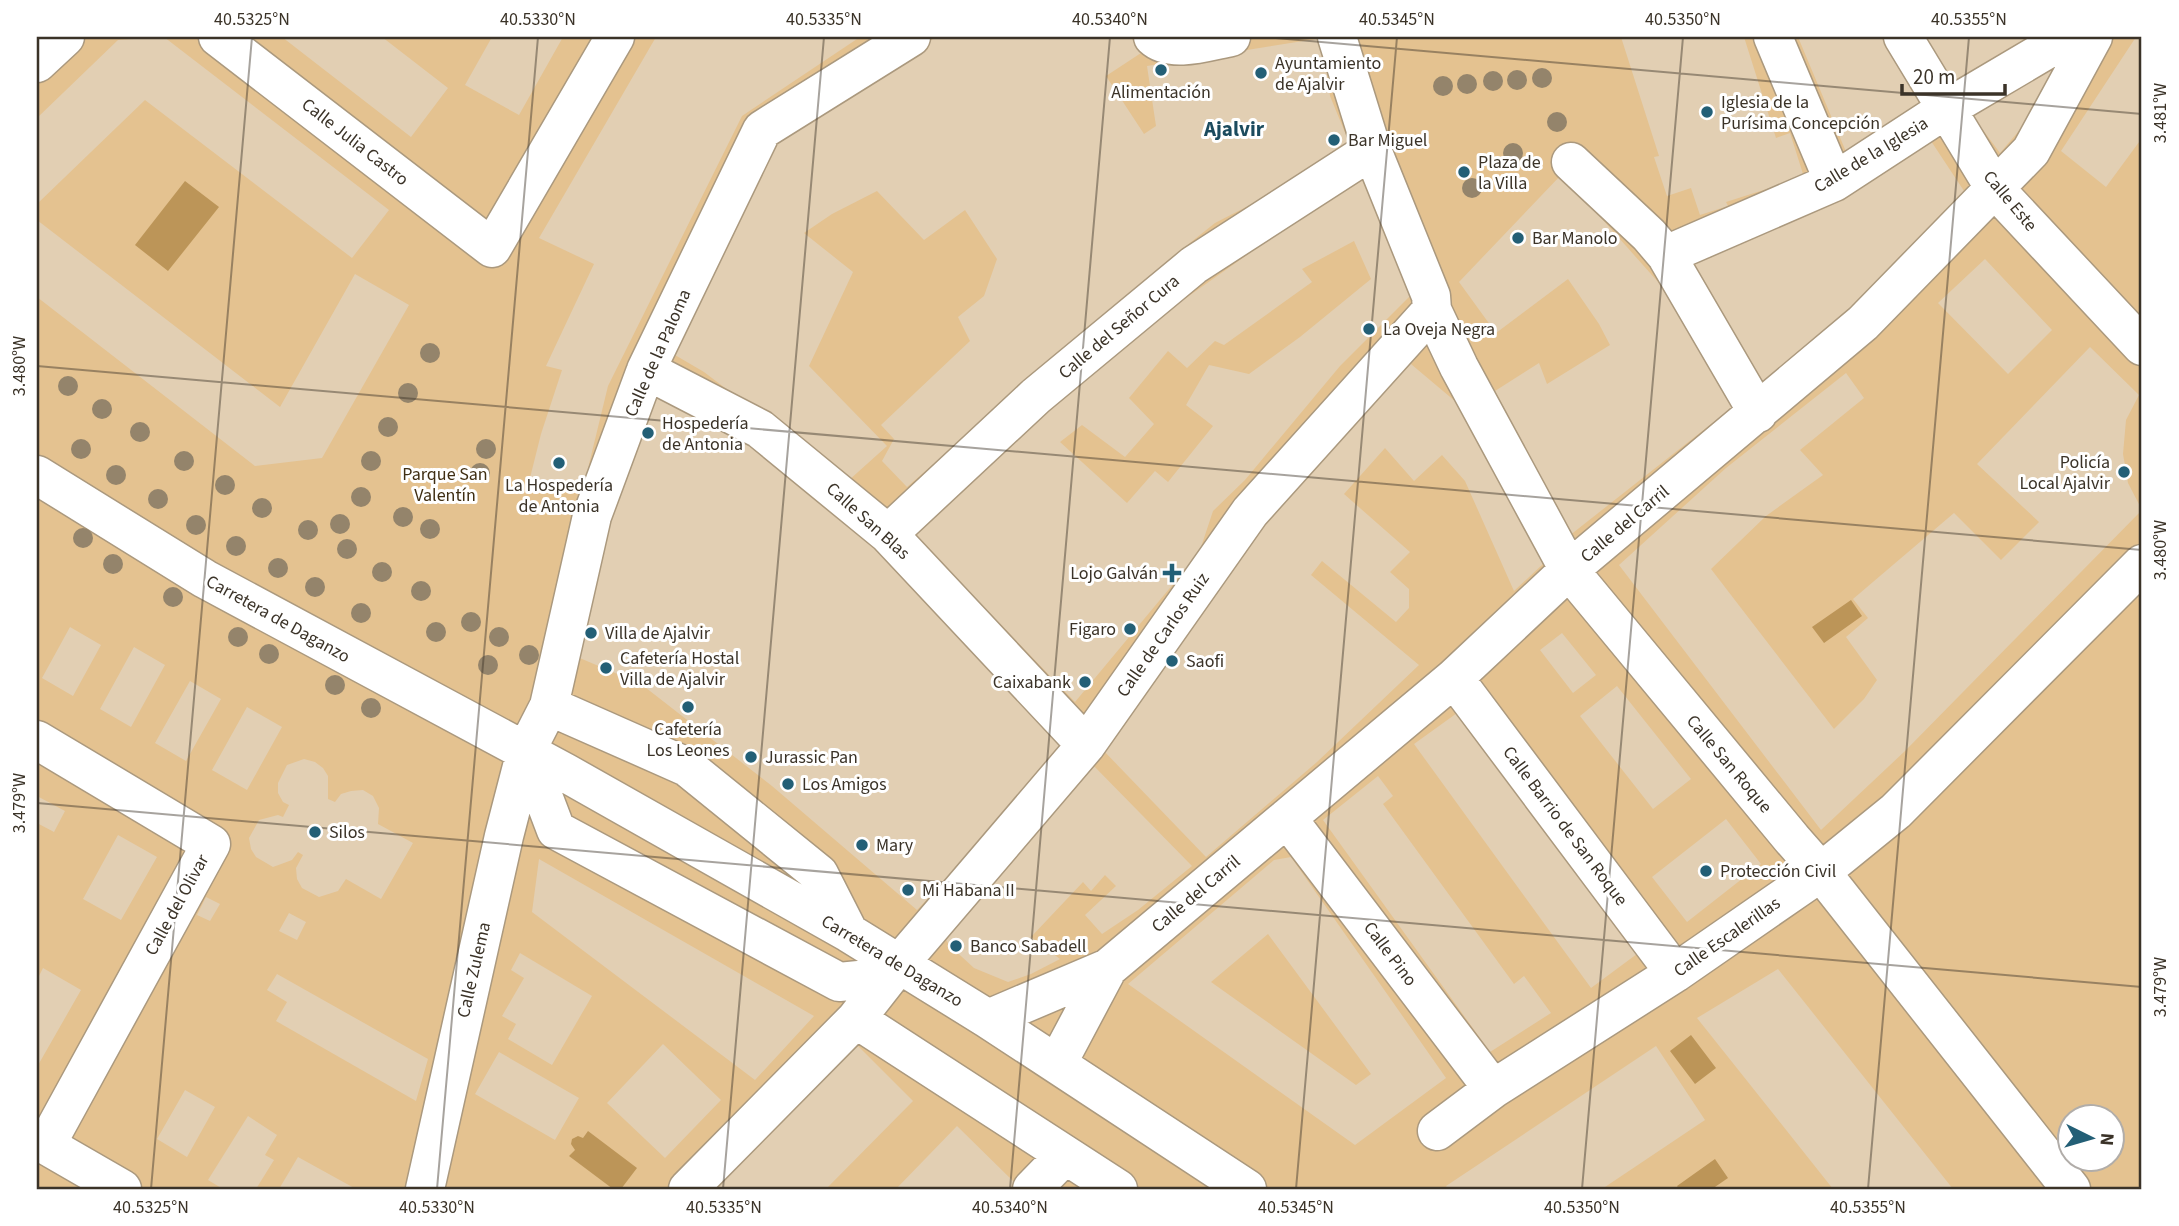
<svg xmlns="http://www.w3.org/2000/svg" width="2179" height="1226" font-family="'Source Sans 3',sans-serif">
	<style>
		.green { fill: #e4c290; fill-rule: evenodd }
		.water { fill: #bc9558 }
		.building { fill: #e2cfb3; fill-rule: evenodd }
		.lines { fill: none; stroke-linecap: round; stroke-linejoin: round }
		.minor-casing { stroke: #ab997e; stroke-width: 41 }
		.minor { stroke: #fff; stroke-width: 38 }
		.tree { fill: #94846b }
		.ticks { fill: none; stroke: #3b3328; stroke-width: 2; stroke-opacity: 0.45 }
		.poi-dot { fill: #235f76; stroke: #fff; stroke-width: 2.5 }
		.labels { text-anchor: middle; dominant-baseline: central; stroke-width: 6; stroke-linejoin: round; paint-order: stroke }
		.poi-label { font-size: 18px; fill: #3b3328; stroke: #fff; text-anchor: start }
		.street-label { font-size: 18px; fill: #3b3328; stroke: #fff }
		.park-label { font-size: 18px; fill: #3f2e13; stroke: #fff }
		.quarter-label { font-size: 21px; font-weight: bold; fill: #1b4b5e; stroke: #fff }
		.neatline { fill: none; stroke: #3b3328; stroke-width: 2.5 }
		.ticks-label { font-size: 18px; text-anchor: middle; fill: #3b3328 }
	</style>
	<rect width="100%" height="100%" fill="#fcedd6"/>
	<path class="green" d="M37,37H2142V1189H37ZM2070,1118H2112V1160H2070Z"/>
	<path class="water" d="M185,181L219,207L168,271L135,245Z
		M1851,600L1862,616L1824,643L1812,627Z
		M1691,1035L1716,1068L1695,1084L1670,1051Z
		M588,1131L637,1168L621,1189H613L569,1156L575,1150L571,1144L572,1139L578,1136L583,1138Z
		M1715,1159L1728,1178L1712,1189H1679L1677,1186Z"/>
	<path class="building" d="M164,37L389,210L352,258L145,100L37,204V118L118,40Z
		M282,37H382L448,88L411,137Z
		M492,37H563L519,115L465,85Z
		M656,37H860L742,116L608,386L582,493L530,478L541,434L562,370L546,366L594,264L539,238Z
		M936,37H1131L1141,53L1106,76L1144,134L1156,126L1147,66L1322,38L1330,96L1353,152L1215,223L1166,262L907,487L882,461L894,439L881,425L970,341L958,317L984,296L997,259L965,210L924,240L877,191L832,214L804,233L853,272L809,366L887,446L848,481L704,372L663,348L758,151Z
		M1621,37H1744L1776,138L1790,133L1804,177L1726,202L1728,206L1700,215L1691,188L1667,196L1654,157L1659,156Z
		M1798,37H1895L1935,108L1849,159Z
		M1920,37H2036L1951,89Z
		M2136,37H2142V138L2106,187L2061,151Z
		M2044,60L2057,76L2029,119L2000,153L1968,110Z
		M1929,138L1970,200L1869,298L1764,383L1691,266L1810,206Z
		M1366,171L1416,290L1340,366L1245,480L1213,511L1199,553L1075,702L915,535L1108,353ZM1354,241L1371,279L1300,337L1249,374L1209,365L1186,405L1213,426L1168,482L1155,471L1127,503L1060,442L1082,425L1125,457L1154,424L1129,398L1168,351L1187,368L1215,341L1224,345L1312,282L1302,269Z
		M1562,174L1683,310L1734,406L1569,536L1495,391L1539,363L1547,384L1610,345L1599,324L1568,279L1496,333L1459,282Z
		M37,220L280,407L355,274L409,305L322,458L255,466L37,297Z
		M1985,259L2052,330L2008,374L1938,303Z
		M2090,347L2139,395L2126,420L2123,454L2128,483L2142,510L1905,751L1821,830L1619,565L1726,468L1846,373L1864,398L1800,450L1823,475L1766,516L1711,569L1834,729L1864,699L1877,680L1846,637L1868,618L1853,599L1954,513L2001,560L2039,522L1977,464Z
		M1405,359L1462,407L1543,564L1514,591L1465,481L1442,455L1414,481L1385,448L1344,494L1410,552L1390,572L1409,589V608L1396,622L1322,561L1311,575L1419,665L1317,762L1206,857L1102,749L1292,486Z
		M648,385L775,456L851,522L1065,741L1024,796L917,910L772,786L641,684L575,656L618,461Z
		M70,627L101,645L73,696L42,678Z
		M1562,633L1596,675L1573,693L1540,650Z
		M134,647L165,665L131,727L100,709Z
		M190,681L221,699L186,761L155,743Z
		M1617,686L1691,779L1653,809L1580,716Z
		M247,707L282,727L247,790L212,770Z
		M1464,708L1641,951L1591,988L1414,744Z
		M304,759L315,762L323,768L328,776V799L335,802L341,794L351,791L363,790L373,796L379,808L378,824L413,843L381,899L346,879L338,891L319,897L302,888L297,879L296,868L303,855L298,852L292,860L273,867L256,857L251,849L249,838L259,820L278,815L283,817L289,805L283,802L278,793V783L287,765Z
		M1090,762L1192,866L1138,910L1102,934L1085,915L1116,886L1105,875L1091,891L1083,882L1031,937L1060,959L1031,974L1008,982L974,968L949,945L942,932Z
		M1378,776L1393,796L1383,804L1514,984L1524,976L1551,1013L1490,1052L1323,820Z
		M37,796L65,811L54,832L37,823Z
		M1726,819L1761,864L1687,922L1652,877Z
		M118,835L157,857L121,920L83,899Z
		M1291,857L1446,1078L1355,1145L1128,984L1274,860ZM1268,934L1371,1074L1356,1085L1211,982Z
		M539,859L814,1016L755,1080L532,912Z
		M206,897L220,904L210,921L197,915Z
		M289,913L306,922L297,940L279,931Z
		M520,953L592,996L552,1065L508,1039L516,1024L502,1016L524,978L511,970Z
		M43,968L81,990L37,1067V980Z
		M1778,969L1953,1189H1833L1697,1018Z
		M277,974L428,1059L416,1101L276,1021L287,1002L267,990Z
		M855,1043L913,1101L826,1189H712Z
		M663,1044L721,1100L665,1158L607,1103Z
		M1656,1046L1705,1120L1602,1189H1448L1446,1186Z
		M499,1052L579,1098L555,1140L475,1094Z
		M185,1090L215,1107L187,1157L157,1139Z
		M248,1116L277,1135L265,1155L274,1160L256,1189H223L208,1180Z
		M957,1126L1015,1183L1009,1189H896Z
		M298,1157L356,1189H279Z"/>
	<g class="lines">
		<defs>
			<path id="minor" d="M218,37L492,248L615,37
				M1153,37C1171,54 1209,41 1231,37
				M1337,37L1372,150L1431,296L1432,310L1459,367L1569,570L1792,839L1821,872L2071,1189
				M1773,37L1834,182
				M1903,37L1995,189L2142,346
				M37,63L65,37
				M1571,162L1649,235L1666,255
				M646,370L760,429L888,534L1086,745
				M1758,413L1666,255L1834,182L1946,109L2068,37
				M37,475L205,579L566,773L849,933L988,1019L1247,1189
				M888,534L1036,396L1194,265L1372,150
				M1454,678L1675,973
				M549,706L687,767L819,874L849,933
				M37,740L211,844L46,1145
				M526,751L556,830L839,982L889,977
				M1287,818L1493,1089
				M856,1019L1118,1189
				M988,1019L1108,968L1454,678L1569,570L1863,323L2031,151L2093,37
				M1057,1064L1108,968
				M1437,1131L1493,1089L1675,973L1821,872L1896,811L2142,564
				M37,1140L122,1189
				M425,1189L504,836L526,751L549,706L592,516L646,370L762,130L911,37
				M688,1189L856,1019L899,964L1086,745L1250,512L1432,310
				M1032,1189L1065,1155"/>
		</defs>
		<use href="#minor" class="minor-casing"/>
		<use href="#minor" class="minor"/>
	</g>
	<g class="tree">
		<circle cx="1542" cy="78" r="10"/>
		<circle cx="1517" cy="80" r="10"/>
		<circle cx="1493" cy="81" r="10"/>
		<circle cx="1467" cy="84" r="10"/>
		<circle cx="1443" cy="86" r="10"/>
		<circle cx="1557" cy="122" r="10"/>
		<circle cx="1513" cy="153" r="10"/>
		<circle cx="1472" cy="188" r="10"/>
		<circle cx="430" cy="353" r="10"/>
		<circle cx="68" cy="386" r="10"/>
		<circle cx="408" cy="393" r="10"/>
		<circle cx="102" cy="409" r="10"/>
		<circle cx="388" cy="427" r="10"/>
		<circle cx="140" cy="432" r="10"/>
		<circle cx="81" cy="449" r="10"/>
		<circle cx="486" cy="449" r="10"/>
		<circle cx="184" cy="461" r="10"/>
		<circle cx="371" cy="461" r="10"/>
		<circle cx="480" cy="473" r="10"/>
		<circle cx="116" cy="475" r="10"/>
		<circle cx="225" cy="485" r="10"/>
		<circle cx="361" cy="497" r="10"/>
		<circle cx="158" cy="499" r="10"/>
		<circle cx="262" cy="508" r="10"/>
		<circle cx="403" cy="517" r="10"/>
		<circle cx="340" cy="524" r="10"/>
		<circle cx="196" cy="525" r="10"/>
		<circle cx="430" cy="529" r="10"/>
		<circle cx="308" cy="530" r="10"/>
		<circle cx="83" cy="538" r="10"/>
		<circle cx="236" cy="546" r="10"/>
		<circle cx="347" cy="549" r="10"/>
		<circle cx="113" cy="564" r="10"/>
		<circle cx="278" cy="568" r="10"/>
		<circle cx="382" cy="572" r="10"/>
		<circle cx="315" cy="587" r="10"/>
		<circle cx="421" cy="591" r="10"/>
		<circle cx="173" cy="597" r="10"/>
		<circle cx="361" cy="613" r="10"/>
		<circle cx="471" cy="622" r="10"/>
		<circle cx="436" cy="632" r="10"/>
		<circle cx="238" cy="637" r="10"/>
		<circle cx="499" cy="637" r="10"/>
		<circle cx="269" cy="654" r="10"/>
		<circle cx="529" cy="655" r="10"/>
		<circle cx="488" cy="665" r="10"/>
		<circle cx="335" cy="685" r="10"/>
		<circle cx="371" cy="708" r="10"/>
	</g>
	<path class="ticks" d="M1265,37L2142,114M37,366L2142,550M37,803L2142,987M151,1189L252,37M437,1189L538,37M723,1189L824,37M1010,1189L1110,37M1296,1189L1397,37M1582,1189L1683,37M1868,1189L1969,37"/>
	<g class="poi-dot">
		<circle cx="1161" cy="70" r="7"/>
		<circle cx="1261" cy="73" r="7"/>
		<circle cx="1707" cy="112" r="7"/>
		<circle cx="1334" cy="140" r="7"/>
		<circle cx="1464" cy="172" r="7"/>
		<circle cx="1518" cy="238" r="7"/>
		<circle cx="1369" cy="329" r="7"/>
		<circle cx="648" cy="433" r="7"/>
		<circle cx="559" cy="463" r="7"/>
		<circle cx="2124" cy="472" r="7"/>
		<path d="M1168.5 562.5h7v7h7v7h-7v7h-7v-7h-7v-7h7z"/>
		<circle cx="1130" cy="629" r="7"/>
		<circle cx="591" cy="633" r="7"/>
		<circle cx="1172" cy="661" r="7"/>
		<circle cx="606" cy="668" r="7"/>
		<circle cx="1085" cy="682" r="7"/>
		<circle cx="688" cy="707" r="7"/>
		<circle cx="751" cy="757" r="7"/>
		<circle cx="788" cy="784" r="7"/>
		<circle cx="315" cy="832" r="7"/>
		<circle cx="862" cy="845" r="7"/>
		<circle cx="1706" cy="871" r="7"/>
		<circle cx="908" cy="890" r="7"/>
		<circle cx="956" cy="946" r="7"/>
	</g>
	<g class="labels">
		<g class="poi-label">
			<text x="1275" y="63">Ayuntamiento<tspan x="1275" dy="21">de Ajalvir</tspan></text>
			<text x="1161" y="92" text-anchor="middle">Alimentación</text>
			<text x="1721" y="102">Iglesia de la<tspan x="1721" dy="21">Purísima Concepción</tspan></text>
			<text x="1348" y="140">Bar Miguel</text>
			<text x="1478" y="162">Plaza de<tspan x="1478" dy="21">la Villa</tspan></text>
			<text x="1532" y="238">Bar Manolo</text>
			<text x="1383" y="329">La Oveja Negra</text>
			<text x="662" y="423">Hospedería<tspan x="662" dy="21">de Antonia</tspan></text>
			<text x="2110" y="462" text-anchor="end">Policía<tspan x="2110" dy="21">Local Ajalvir</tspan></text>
			<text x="559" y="485" text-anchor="middle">La Hospedería<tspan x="559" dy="21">de Antonia</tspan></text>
			<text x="1158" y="573" text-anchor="end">Lojo Galván</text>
			<text x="1116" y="629" text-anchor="end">Figaro</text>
			<text x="605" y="633">Villa de Ajalvir</text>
			<text x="620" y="658">Cafetería Hostal<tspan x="620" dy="21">Villa de Ajalvir</tspan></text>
			<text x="1186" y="661">Saofi</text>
			<text x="1071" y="682" text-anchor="end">Caixabank</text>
			<text x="688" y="729" text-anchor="middle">Cafetería<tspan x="688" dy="21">Los Leones</tspan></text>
			<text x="765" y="757">Jurassic Pan</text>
			<text x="802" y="784">Los Amigos</text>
			<text x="329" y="832">Silos</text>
			<text x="876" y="845">Mary</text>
			<text x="1720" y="871">Protección Civil</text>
			<text x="922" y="890">Mi Habana II</text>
			<text x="970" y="946">Banco Sabadell</text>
		</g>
		<g class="street-label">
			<text transform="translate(355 142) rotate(38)">Calle Julia Castro</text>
			<text transform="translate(1871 155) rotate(-31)">Calle de la Iglesia</text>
			<text transform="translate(2010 201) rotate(50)">Calle Este</text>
			<text transform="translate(1119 327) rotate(-40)">Calle del Señor Cura</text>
			<text transform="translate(658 353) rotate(-66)">Calle de la Paloma</text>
			<text transform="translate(868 521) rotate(42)">Calle San Blas</text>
			<text transform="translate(1625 524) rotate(-40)">Calle del Carril</text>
			<text transform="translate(278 619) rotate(29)">Carretera de Daganzo</text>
			<text transform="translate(1163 635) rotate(-55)">Calle de Carlos Ruiz</text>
			<text transform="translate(1729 764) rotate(50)">Calle San Roque</text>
			<text transform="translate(1565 826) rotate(53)">Calle Barrio de San Roque</text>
			<text transform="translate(1196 894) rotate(-40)">Calle del Carril</text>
			<text transform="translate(177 905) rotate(-61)">Calle del Olivar</text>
			<text transform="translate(1727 937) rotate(-35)">Calle Escalerillas</text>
			<text transform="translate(1390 954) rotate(53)">Calle Pino</text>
			<text transform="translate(892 961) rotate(31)">Carretera de Daganzo</text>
			<text transform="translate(474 970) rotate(-77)">Calle Zulema</text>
		</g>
		<g class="park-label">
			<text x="445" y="474">Parque San<tspan x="445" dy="21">Valentín</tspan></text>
		</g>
		<g class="quarter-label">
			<text x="1234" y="129">Ajalvir</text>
		</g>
	</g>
	<rect width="2179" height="1226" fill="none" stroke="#ffffff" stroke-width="77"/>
	<g transform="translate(2091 1138) rotate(95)"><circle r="33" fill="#ffffff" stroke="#b1ada9" stroke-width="2"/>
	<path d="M0-5L12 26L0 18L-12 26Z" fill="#235f76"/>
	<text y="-10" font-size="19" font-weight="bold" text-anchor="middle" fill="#3b3328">N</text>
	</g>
	<path d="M1902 84v10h103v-10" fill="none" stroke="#3b3328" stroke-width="3.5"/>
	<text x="1913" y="84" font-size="21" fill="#3b3328" stroke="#ffffff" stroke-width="5" paint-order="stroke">20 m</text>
	<rect x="38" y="38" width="2102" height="1150" class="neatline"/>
	<g class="ticks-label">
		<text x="252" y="25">40.5325°N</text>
		<text x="538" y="25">40.5330°N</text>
		<text x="824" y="25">40.5335°N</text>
		<text x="1110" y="25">40.5340°N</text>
		<text x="1397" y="25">40.5345°N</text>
		<text x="1683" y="25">40.5350°N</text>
		<text x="1969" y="25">40.5355°N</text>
		<text transform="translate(2160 113) rotate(-90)" y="6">3.481°W</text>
		<text transform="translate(19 366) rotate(-90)" y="6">3.480°W</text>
		<text transform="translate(2160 550) rotate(-90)" y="6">3.480°W</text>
		<text transform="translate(19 803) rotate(-90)" y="6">3.479°W</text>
		<text transform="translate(2160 987) rotate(-90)" y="6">3.479°W</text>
		<text x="151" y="1213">40.5325°N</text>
		<text x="437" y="1213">40.5330°N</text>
		<text x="724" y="1213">40.5335°N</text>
		<text x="1010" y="1213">40.5340°N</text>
		<text x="1296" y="1213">40.5345°N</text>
		<text x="1582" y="1213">40.5350°N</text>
		<text x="1868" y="1213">40.5355°N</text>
	</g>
</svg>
